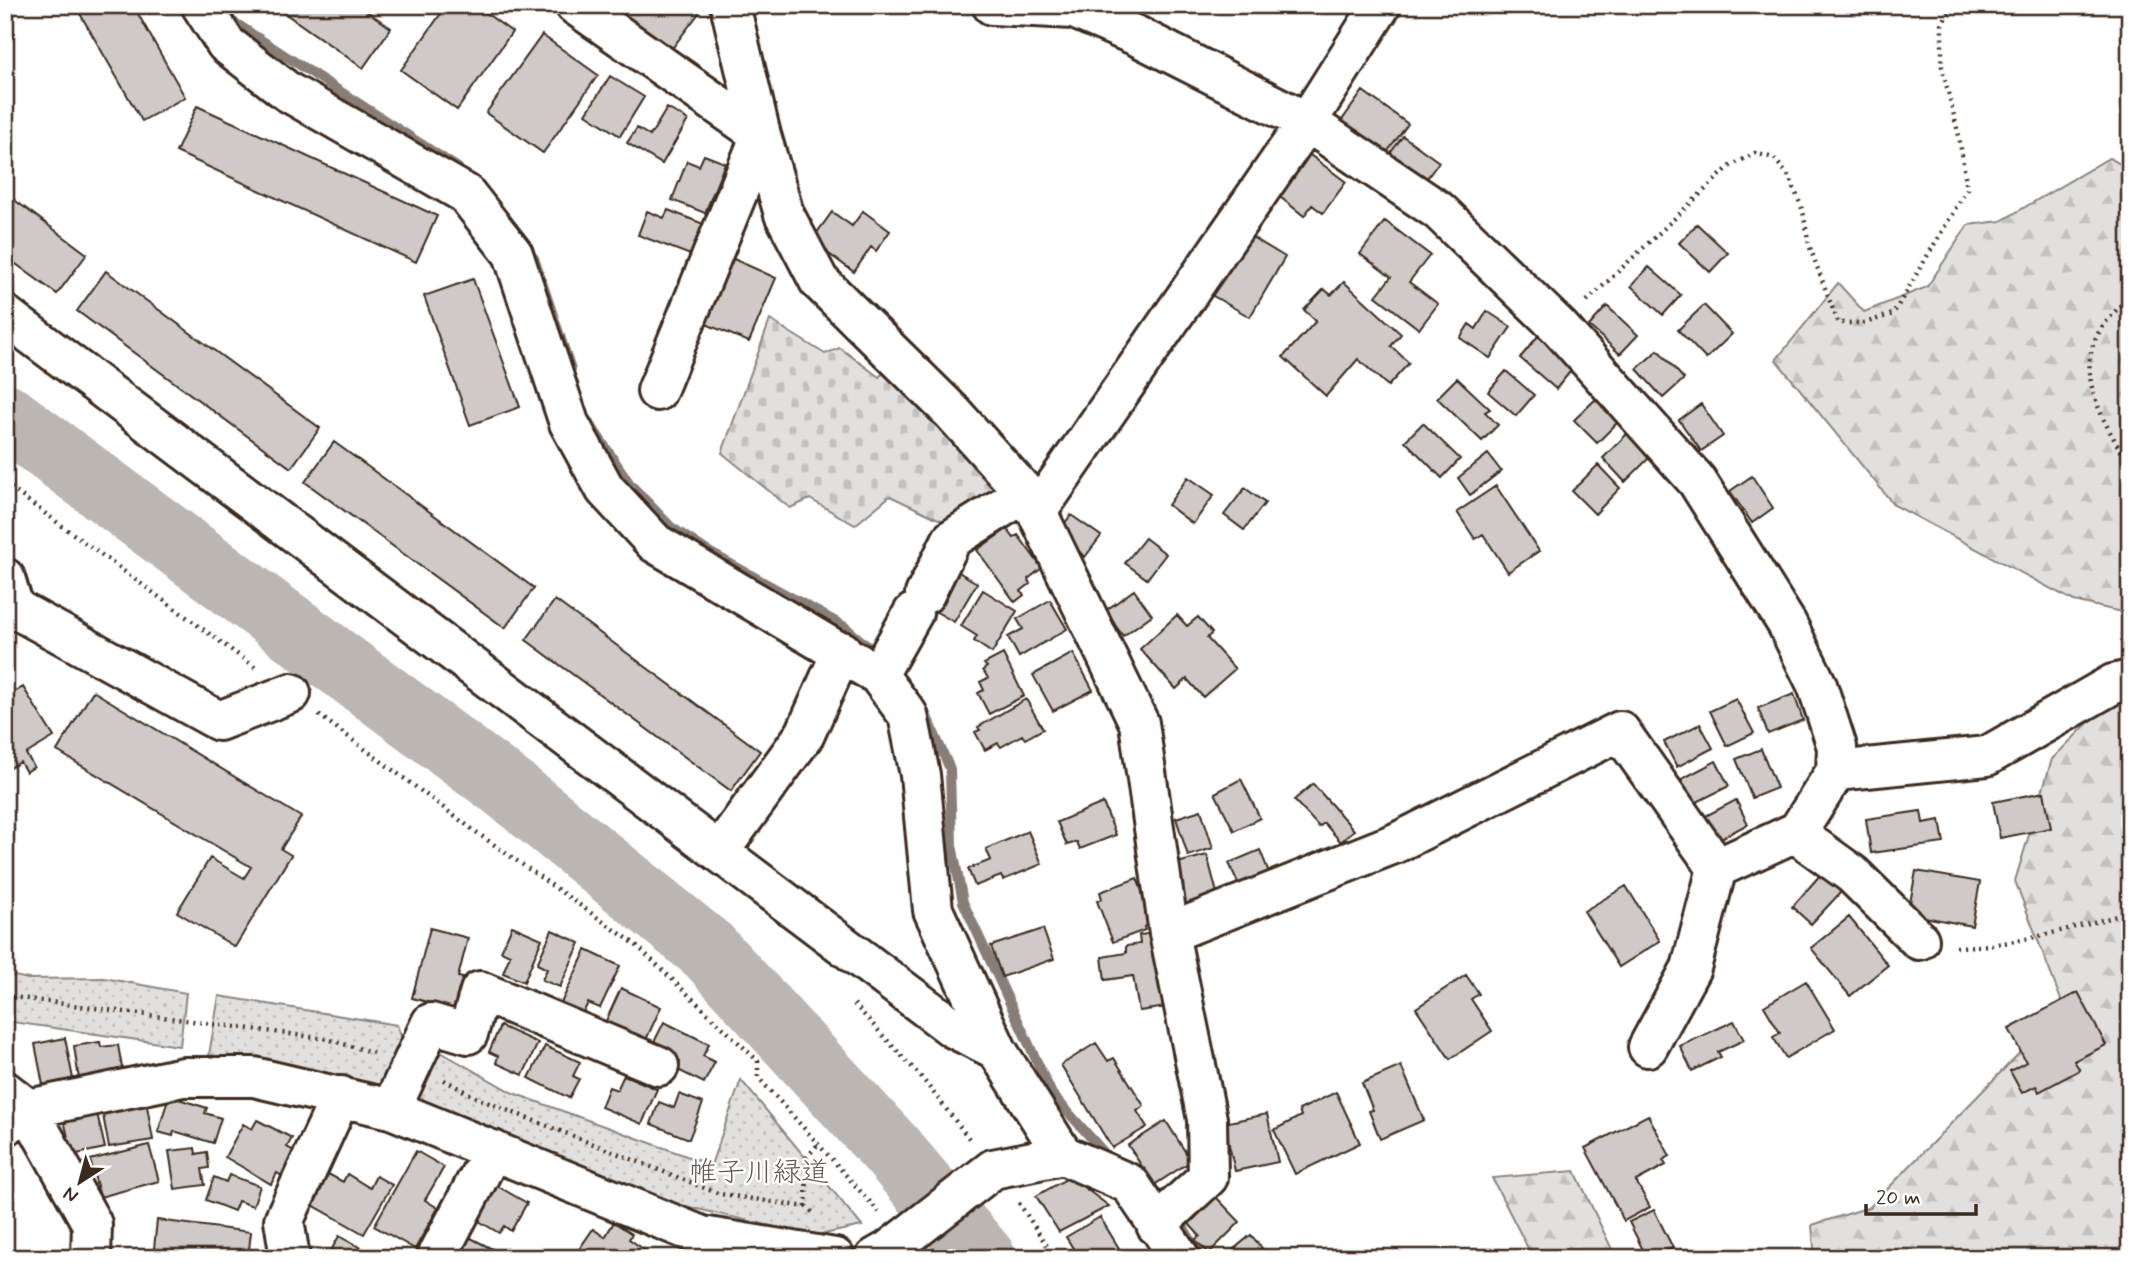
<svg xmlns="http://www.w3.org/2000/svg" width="2135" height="1263" font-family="Mynerve,'Klee One',sans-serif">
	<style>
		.grass { fill: url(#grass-dots); stroke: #8e857e; stroke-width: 2 }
		.forest { fill: url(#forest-firs); stroke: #8e857e; stroke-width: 2 }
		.cemetery { fill: url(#cemetery-stones); stroke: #8e857e; stroke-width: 2 }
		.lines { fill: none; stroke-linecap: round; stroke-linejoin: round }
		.stream { stroke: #887e77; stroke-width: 10 }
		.river { stroke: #bcb6b3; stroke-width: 66 }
		.building { fill: #cfcac7; stroke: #3b2a1e; stroke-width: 2 }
		.minor-casing { stroke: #3b2a1e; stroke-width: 44 }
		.path { stroke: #3b2a1e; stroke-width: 4.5; stroke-dasharray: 2 5; stroke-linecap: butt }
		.minor { stroke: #fff; stroke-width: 38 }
		.labels { text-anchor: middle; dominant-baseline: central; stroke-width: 5; stroke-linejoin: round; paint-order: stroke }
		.park-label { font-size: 28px; fill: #65584e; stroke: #fff }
	</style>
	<defs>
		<pattern id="grass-dots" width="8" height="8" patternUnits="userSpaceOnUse" patternTransform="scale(1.75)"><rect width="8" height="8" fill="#e2e0de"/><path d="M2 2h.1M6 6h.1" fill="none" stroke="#c3c0be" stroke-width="1.8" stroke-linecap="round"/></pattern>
		<pattern id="forest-firs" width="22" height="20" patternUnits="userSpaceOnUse" patternTransform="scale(1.75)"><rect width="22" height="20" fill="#e2e0de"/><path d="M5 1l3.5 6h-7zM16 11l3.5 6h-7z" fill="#c3c0be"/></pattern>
		<pattern id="cemetery-stones" width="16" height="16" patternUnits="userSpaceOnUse" patternTransform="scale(1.75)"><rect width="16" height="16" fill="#e2e0de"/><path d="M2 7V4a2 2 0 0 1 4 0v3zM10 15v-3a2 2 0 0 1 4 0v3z" fill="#c3c0be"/></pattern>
	</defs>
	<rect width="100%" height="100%" fill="#fff"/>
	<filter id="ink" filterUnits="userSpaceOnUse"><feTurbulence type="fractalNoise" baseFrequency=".0143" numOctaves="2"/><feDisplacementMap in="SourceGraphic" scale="14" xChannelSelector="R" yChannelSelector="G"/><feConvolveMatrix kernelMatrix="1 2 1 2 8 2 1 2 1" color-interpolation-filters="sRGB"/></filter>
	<g filter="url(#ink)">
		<path class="grass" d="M5,974L28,979L104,978L186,993L180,1046L5,1021Z
			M219,996L397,1025L402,1039L384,1088L315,1070L209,1055Z
			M439,1051L513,1093L711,1165L741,1080L862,1226L814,1236L659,1200L418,1100Z"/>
		<path class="forest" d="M2109,158L2130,169V614L2074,601L1894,505L1776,360L1838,283L1864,312L1927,287L1968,225L2001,221Z
			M2130,681V1258H1815L1812,1225L1870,1207L2033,1039L2061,1000L2015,881L2052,759Z
			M1575,1171L1616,1258H1533L1492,1178Z"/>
		<path class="cemetery" d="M770,320L825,354L840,348L879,377L889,367L1003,484L947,523L890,496L855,525L810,499L790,508L722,453Z"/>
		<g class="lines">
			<path class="stream" d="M226,14L232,21L458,168
				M534,258L571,369
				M588,421L630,484L671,527L707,551L845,627L878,655
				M924,710L950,769L952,845L963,902L1052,1094L1108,1157
				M1176,1215L1202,1258"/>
			<path class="river" d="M5,416L509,789L708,950L890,1148L983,1258"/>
		</g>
		<path class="building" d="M75,5H133L185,97L142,121Z
			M273,5H358L391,28L363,68Z
			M447,5H475L512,32L457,110L401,70Z
			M629,5H689L699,13L670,51L622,15Z
			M542,35L598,75L543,153L486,113Z
			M610,76L644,97L620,136L586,114Z
			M1363,91L1408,124L1382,159L1337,127Z
			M197,106L437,216L416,262L176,152Z
			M667,108L688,120L662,164L627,143L637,128L650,136Z
			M1403,136L1439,162L1419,189L1383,163Z
			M1306,152L1346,182L1323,213L1312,205L1304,216L1275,193Z
			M704,155L725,163L705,213L672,200L687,161L699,166Z
			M5,193L87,254L57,294L5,256Z
			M668,210L706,225L693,256L638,235L647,211L664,218Z
			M863,211L890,231L876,251L871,247L854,272L811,241L832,212L852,226Z
			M1385,221L1430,255L1409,282L1438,304L1419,329L1376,296L1391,277L1360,254Z
			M1697,224L1728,253L1710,272L1679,243Z
			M1242,231L1285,257L1250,317L1206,292Z
			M729,257L776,278L749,342L701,322Z
			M1649,267L1681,295L1663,315L1631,286Z
			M106,271L320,428L291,468L77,311Z
			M473,279L520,407L470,425L424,296Z
			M1344,282L1401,334L1391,346L1409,363L1388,386L1358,359L1326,396L1283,357L1316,321L1304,310L1324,289L1331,295Z
			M1704,305L1732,334L1706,359L1678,330Z
			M1607,306L1638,335L1620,354L1589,326Z
			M1487,311L1511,327L1490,358L1460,338L1469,324L1476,329Z
			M1538,336L1554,350L1578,362L1556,389L1520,358Z
			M1658,350L1684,379L1663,398L1637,369Z
			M1506,371L1534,395L1516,416L1488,392Z
			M1457,378L1490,409L1485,412L1498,425L1482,441L1437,398Z
			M1600,395L1623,417L1597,443L1574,420Z
			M1701,404L1723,436L1701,451L1679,420Z
			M1423,423L1460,459L1442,478L1405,441Z
			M1628,433L1651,456L1625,482L1603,458Z
			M334,442L534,588L505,628L305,482Z
			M1488,454L1501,471L1470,495L1458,478Z
			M1598,465L1620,488L1595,514L1572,491Z
			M1752,476L1773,508L1752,523L1730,491Z
			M1188,477L1214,495L1193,524L1168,505Z
			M1496,486L1539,551L1508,572L1483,534L1475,539L1457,512Z
			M1245,488L1265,503L1244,530L1224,515Z
			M1071,515L1101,536L1085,557L1058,532Z
			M1007,529L1014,538L1018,535L1042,568L1028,579L1030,584L1021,591L1024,595L1015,602L977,550Z
			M1145,538L1166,554L1147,579L1125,563Z
			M957,571L977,583L954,622L933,610Z
			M983,590L1017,611L992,653L974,641L977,636L961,626Z
			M1134,590L1152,615L1123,636L1105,611Z
			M555,600L760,751L731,791L526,640Z
			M1050,600L1067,629L1019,657L1008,637L1023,629L1017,619Z
			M1177,615L1187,626L1198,617L1212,633L1207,638L1235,669L1203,697L1187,679L1176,689L1140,649Z
			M1073,653L1093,690L1053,711L1033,675Z
			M1003,654L1024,696L989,714L978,693L984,690L980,682L988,678L983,670L987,667L984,664Z
			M23,687L54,737L26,754L34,767L26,772L20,762L5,771V698Z
			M93,691L301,817L281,849L291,855L235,947L177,912L210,858L244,878L251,867L57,751Z
			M1794,694L1803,720L1768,734L1758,708Z
			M1026,699L1043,729L1025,739L1022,735L1001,747L998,743L985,750L975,732L980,730L978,727Z
			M1736,699L1754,733L1727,746L1710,711Z
			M1700,724L1713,748L1677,767L1664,742Z
			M1761,749L1777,788L1752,798L1736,759Z
			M1716,761L1729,786L1693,804L1680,780Z
			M1241,779L1260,818L1234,831L1215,793Z
			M1313,784L1354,830L1341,842L1324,823L1319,827L1294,800Z
			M2044,792L2051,828L2000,838L1993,802Z
			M1736,800L1748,824L1712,843L1700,819Z
			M1103,803L1116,835L1080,849L1077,842L1067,845L1057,822Z
			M1201,810L1213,848L1188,856L1176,818Z
			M1921,811L1923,823L1940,820L1944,843L1871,853L1866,819Z
			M1028,831L1042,864L1003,880L1001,876L975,886L968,869L991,860L986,849Z
			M1260,850L1272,880L1242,892L1229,863Z
			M1207,855L1218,897L1185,906L1174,864Z
			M1916,871L1980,882L1972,926L1908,914Z
			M1821,874L1841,892L1811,924L1792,907Z
			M1137,878L1154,923L1144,927L1145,930L1113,942L1097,901L1102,899L1100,892Z
			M1626,886L1660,941L1619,967L1584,911Z
			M1849,917L1888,965L1850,996L1811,948Z
			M512,926L542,939L524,982L503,973L510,955L501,951Z
			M430,928L468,938L458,977L463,978L454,1009L412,998Z
			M1043,929L1054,959L1002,977L991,946Z
			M552,930L580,943L560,987L542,980L547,969L537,964Z
			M1155,933L1167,1007L1139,1011L1133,976L1105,980L1102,957L1126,953V946L1140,944L1139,935Z
			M586,950L620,966L600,1008L588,1003L583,1013L561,1003Z
			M1466,975L1479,994L1471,999L1492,1031L1450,1059L1416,1008Z
			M1806,981L1835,1029L1786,1058L1773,1037L1780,1033L1764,1006Z
			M621,988L661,1007L645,1042L605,1023Z
			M2078,992L2106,1045L2074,1061L2080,1070L2039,1092L2036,1086L2022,1093L2010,1071L2026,1062L2009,1029Z
			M1734,1021L1744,1040L1718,1052L1721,1057L1692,1071L1680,1046Z
			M664,1022L709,1044L703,1056L715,1062L704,1083L676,1069L680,1061L652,1046Z
			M500,1026L538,1043L523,1075L496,1063L498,1056L489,1052Z
			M65,1038L75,1089L45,1095L35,1044Z
			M100,1042L101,1047L118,1045L124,1079L80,1086L74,1046Z
			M1096,1043L1108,1061L1114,1058L1144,1106L1137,1111L1147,1127L1112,1148L1061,1065Z
			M545,1046L580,1062L573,1076L579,1079L569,1098L529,1078Z
			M1401,1066L1424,1120L1380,1139L1369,1111L1373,1110L1362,1083Z
			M624,1075L657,1089L642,1124L601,1107L609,1087L617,1090Z
			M1336,1092L1360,1143L1295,1174L1274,1130L1301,1116L1299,1110Z
			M679,1094L703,1103L689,1139L651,1124L659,1102L674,1108Z
			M169,1096L207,1108L205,1113L221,1118L213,1143L174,1131L173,1136L158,1132Z
			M127,1106L128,1109L147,1106L153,1140L109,1147L102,1110Z
			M97,1113L105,1148L72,1155L64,1120Z
			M1267,1114L1278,1162L1235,1171L1224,1123Z
			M1648,1115L1670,1156L1663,1160L1666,1165L1636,1181L1650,1207L1624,1221L1585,1148Z
			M257,1120L292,1138L287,1147L296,1152L282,1176L277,1173L271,1184L225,1157L243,1124L252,1129Z
			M1166,1121L1191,1161L1154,1185L1128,1145Z
			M149,1145L159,1181L100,1197L90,1160Z
			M195,1148L196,1154L207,1152L209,1168L202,1169L205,1185L175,1189L169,1151Z
			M416,1151L444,1167L425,1200L438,1208L415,1249L374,1226Z
			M328,1174L343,1182L347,1174L370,1188L376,1176L392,1185L364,1234L311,1204Z
			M229,1175L260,1186L253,1206L238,1201L234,1211L206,1200L214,1177L226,1182Z
			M1070,1177L1109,1206L1059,1232L1036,1196Z
			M492,1183L527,1203L511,1231L504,1226L499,1233L472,1217Z
			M1216,1197L1240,1222L1209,1253L1195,1240L1200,1236L1189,1224Z
			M1654,1210L1673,1248L1647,1258L1629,1222Z
			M1100,1217L1125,1258H1079L1066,1237Z
			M157,1220L251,1232L248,1258H153Z
			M614,1222L632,1234L629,1239L652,1255L650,1258H573L593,1229L605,1237Z
			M1251,1235L1270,1258H1223Z
			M339,1236L380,1258H327Z
			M467,1236L498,1252L494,1258H456Z"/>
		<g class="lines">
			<defs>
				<path id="minor" d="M201,5L226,44L288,92L466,194L513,254L569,423L605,489L655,543L878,675L908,715L920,775L933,910L997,1050L1063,1155
					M575,5L761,135L657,391
					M730,5L761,135L784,214L819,281L953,413L1025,493L1037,512L1139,723L1169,933L1207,1119L1208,1177L1156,1225
					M992,5L1074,9L1137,36L1307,122L1439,211L1559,327L1697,481L1787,624L1817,685L1837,747L1836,771
					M5,315L719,852L805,734L842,651
					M1037,512L1307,122L1381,5
					M5,578L14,608L219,721L291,693
					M925,594L952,539L1025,493
					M878,675L913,613
					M1798,831L1836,771L1987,756L2113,684L2130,680
					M719,852L953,1028L997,1050
					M1169,933L1396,843L1620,731L1717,868L1798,831L1802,838L1852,874L1919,940
					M1648,1047L1691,968L1717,868
					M5,1091L28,1109L92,1224L91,1258
					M391,1109L431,1023L468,1034L480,991L659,1066
					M5,1126L28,1109L183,1077H254L391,1109L702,1236L835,1258
					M290,1258L284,1220L341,1096
					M436,1258L493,1150
					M875,1258L889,1250L993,1169L1063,1155L1130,1184L1180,1258"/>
			</defs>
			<use href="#minor" class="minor-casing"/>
			<path class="path" d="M2130,294C2120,307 2107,319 2099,332C2072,378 2109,428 2130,468
				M1587,301L1729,167L1755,153L1774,158L1790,178L1803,211L1809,245L1838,323H1865L1893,314L1967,189L1959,136L1942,67V24L1952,5
				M5,484L256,668
				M2121,642L2130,599
				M319,715L476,832L635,944L758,1061V1077L879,1212
				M1956,947C2020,946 2070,927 2130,913
				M5,996L327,1039L377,1054
				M854,1004L922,1078L971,1141
				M444,1080L479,1099L720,1194L806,1207L815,1214
				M1019,1203L1055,1258
				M806,1207L807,1157L819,1143"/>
			<use href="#minor" class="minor"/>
		</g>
	</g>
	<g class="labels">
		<g class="park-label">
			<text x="759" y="1173">帷子川緑道</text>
		</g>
	</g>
	<rect width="2135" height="1263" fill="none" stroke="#fff" stroke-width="28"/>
	<rect x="14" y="14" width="2107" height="1235" fill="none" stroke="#3b2a1e" stroke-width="2.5" filter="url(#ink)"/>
	<g transform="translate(80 1182) rotate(216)" stroke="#ffffff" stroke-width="5" paint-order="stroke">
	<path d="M0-5L12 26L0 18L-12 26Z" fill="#3b2a1e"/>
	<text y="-10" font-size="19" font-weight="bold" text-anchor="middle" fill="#3b2a1e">N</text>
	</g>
	<path d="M1866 1204v10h110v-10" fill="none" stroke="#3b2a1e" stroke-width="3.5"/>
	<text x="1876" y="1204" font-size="21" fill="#3b2a1e" stroke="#ffffff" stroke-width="5" paint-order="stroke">20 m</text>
</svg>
